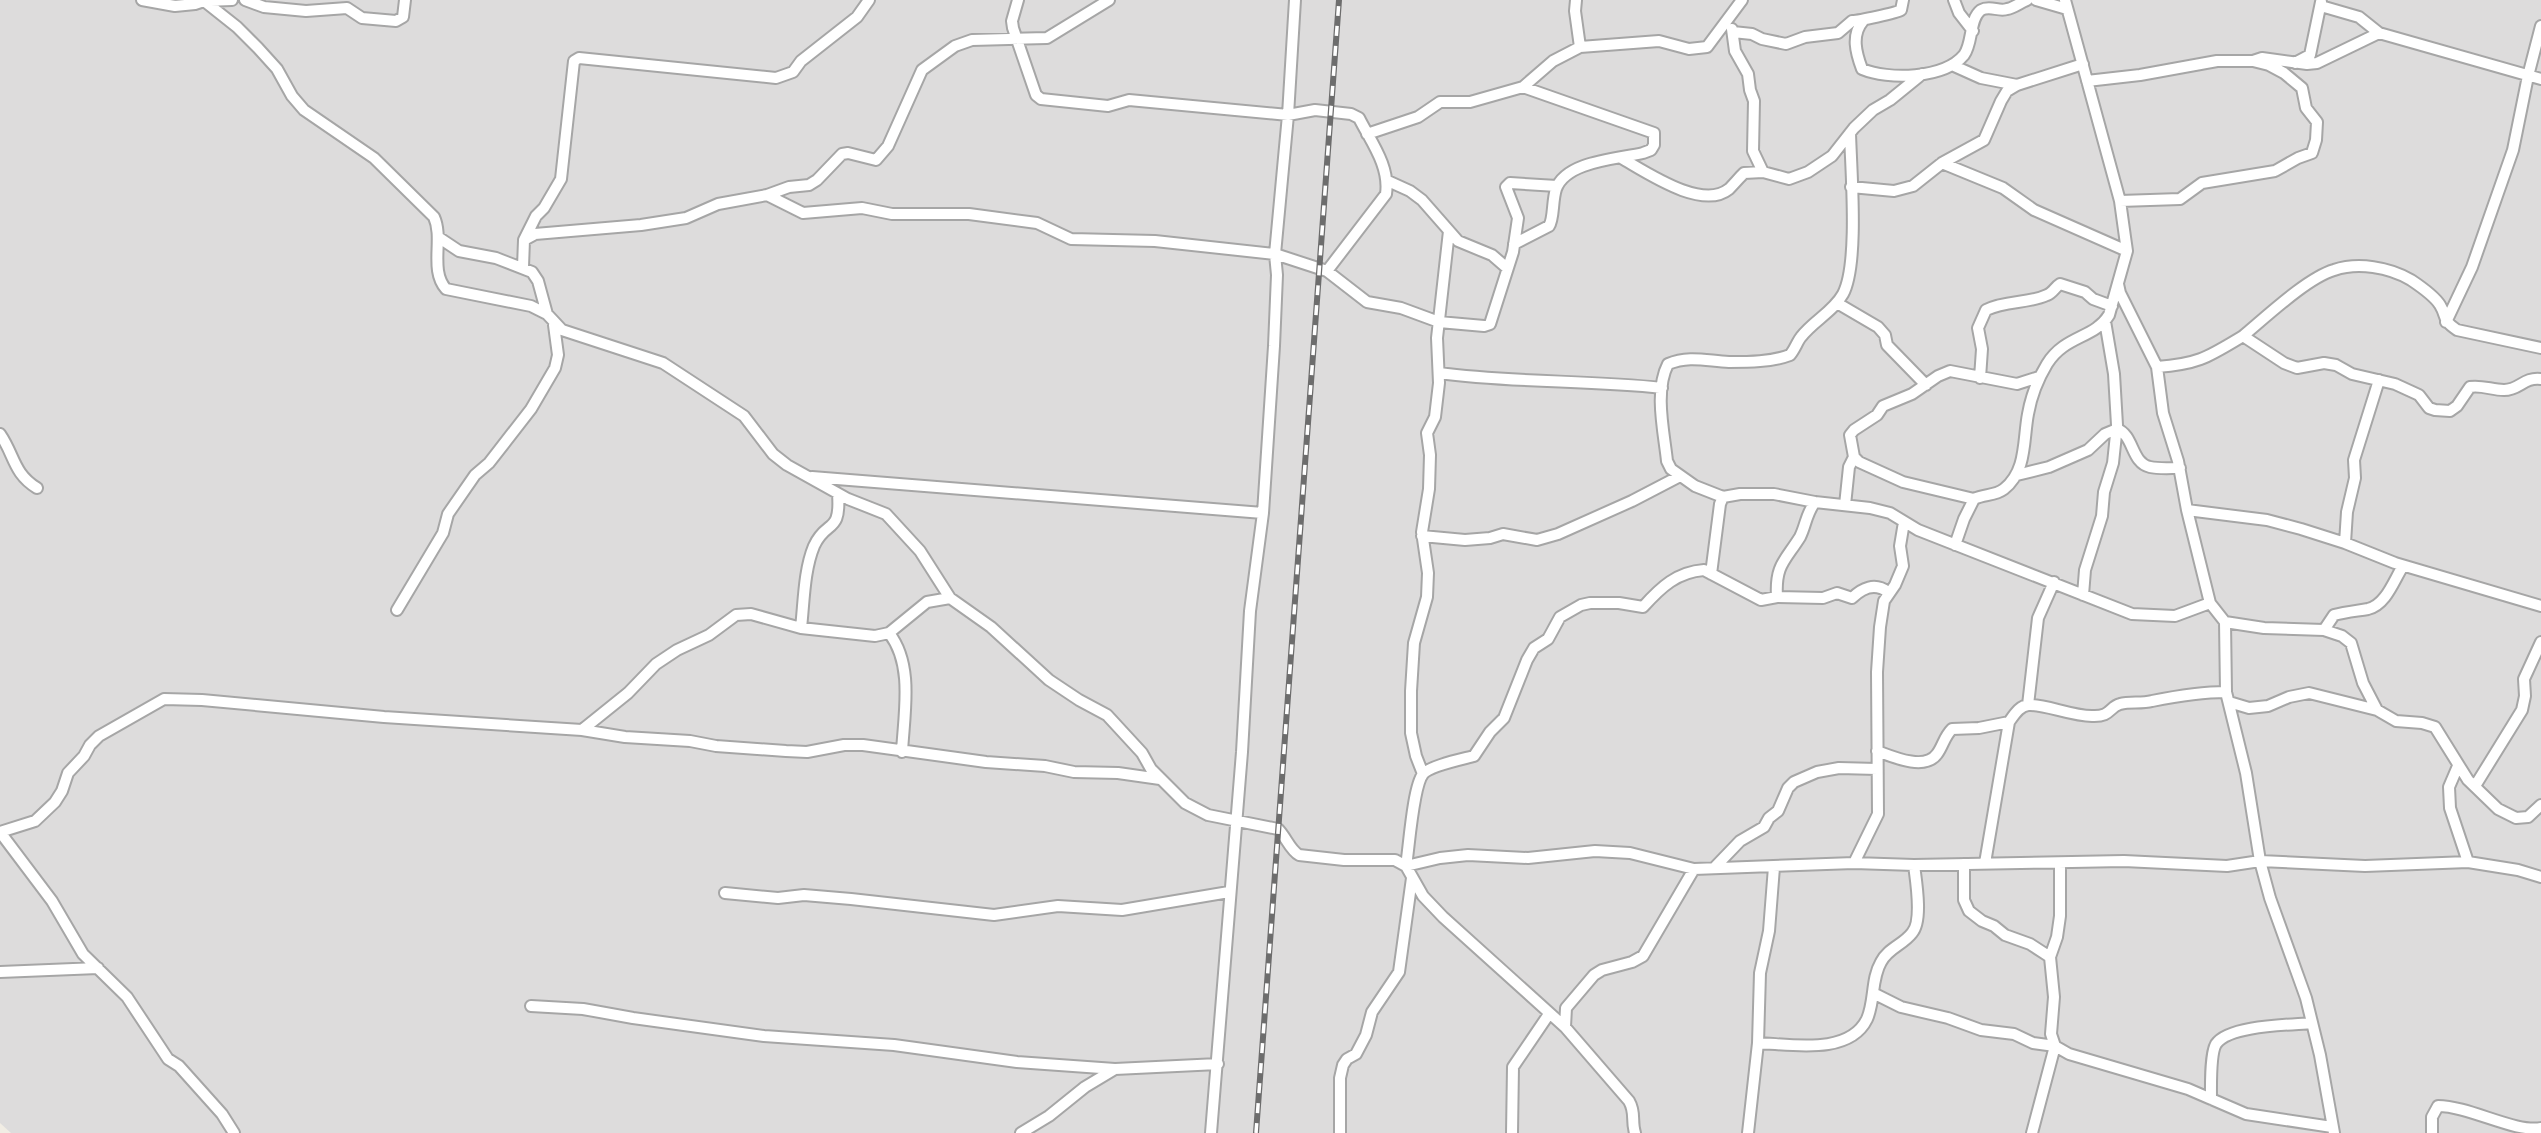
<svg xmlns="http://www.w3.org/2000/svg" width="2541" height="1133" font-family="Montserrat,sans-serif">
	<style>
		.residential { fill: #dddcdc }
		.lines { fill: none; stroke-linecap: round; stroke-linejoin: round }
		.minor-casing { stroke: #a6a6a6; stroke-width: 14 }
		.minor { stroke: #fff; stroke-width: 10 }
		.rail-casing { stroke: #6d6d6d; stroke-width: 6 }
		.rail { stroke: #fff; stroke-width: 3.5; stroke-dasharray: 10; stroke-linecap: butt }
	</style>
	<rect width="100%" height="100%" fill="#f1ede4"/>
	<path class="residential" d="M0,0H2541V1133H11L0,1123Z"/>
	<g class="lines">
		<defs>
			<path id="minor" d="M142,0L175,6L195,4L204,1L232,0
				M203,0L237,27L258,48L277,69L292,96L304,110L374,158L434,217C444,239 429,270 446,289L531,306L547,314L562,330L663,363L744,416L773,454L787,465L848,499L886,514L920,551L950,598L991,627L1049,680L1079,700L1107,715L1142,753L1151,769L1185,803L1208,815L1278,829C1286,837 1290,850 1299,855L1344,860H1395L1406,866L1423,896L1443,917L1565,1027L1629,1101C1636,1113 1631,1120 1635,1133
				M245,0L264,7L306,11L347,8L362,18L396,21L403,17L405,0
				M1018,0L1012,21L1013,28L1036,95L1041,99L1108,106L1129,100L1288,115L1315,110L1351,114L1359,118C1371,142 1390,166 1386,194L1327,271
				M1576,0L1575,11L1580,47
				M1954,0L1959,13L1973,31
				M2036,0L2067,9
				M2321,6L2359,17L2379,33L2541,79
				M1863,21C1851,35 1856,53 1862,69C1888,80 1944,79 1964,55C1973,43 1969,19 1981,10C1990,5 1999,12 2007,9C2014,8 2021,2 2027,0
				M1732,29L1735,51L1748,74L1750,90L1754,101L1753,151L1763,172
				M1733,32L1752,34L1762,39L1786,44L1805,37L1838,33L1852,21C1859,21 1896,13 1901,10L1903,0
				M2295,63L2310,55L2321,2
				M1952,65L1981,78L2017,85
				M2087,81L2140,75L2217,61H2253L2262,58L2307,64L2317,63L2379,33
				M1850,133C1851,171 1859,264 1843,294C1833,312 1813,321 1801,337C1797,342 1795,349 1790,355C1772,362 1748,362 1729,362C1707,361 1689,355 1668,364C1654,391 1664,432 1667,461L1671,469L1695,486L1723,497L1740,494H1774L1815,502L1870,508L1890,513L1918,530L2132,614L2175,616L2210,603
				M1367,134L1418,117L1440,102H1470L1523,87L1553,61L1580,47L1659,41L1689,49L1707,47L1742,0
				M1621,158C1646,172 1702,211 1729,189C1734,184 1739,178 1744,173L1763,172L1789,179L1808,172L1832,156L1854,128L1873,110L1890,100L1922,74
				M1942,163L2003,188L2034,210L2127,251
				M1388,181L1410,191L1422,200L1458,241L1492,255L1507,268
				M1851,187L1894,191L1913,186L1942,163L1984,140L2001,101L2007,91L2017,85L2083,64
				M767,195L803,213L862,208L892,214H969L1037,223L1071,239L1155,241L1275,254L1327,271L1367,302L1401,308L1439,322L1484,326L1490,324L1513,252L1518,218L1506,187L1510,183L1557,186
				M2120,201L2180,199L2202,183L2275,171L2298,158L2312,153L2316,140L2317,122L2306,108L2302,88L2284,73L2269,65L2253,61
				M438,237L459,251L496,258L532,272L538,281L547,314
				M524,240L536,216L544,208L561,179L574,61L579,58L776,78L793,72L801,61L857,17L869,0
				M1514,244L1549,226C1554,219 1552,201 1556,189C1566,161 1617,159 1643,153L1651,150L1654,145V133L1523,87
				M523,267L524,240L535,234L641,225L686,218L718,204L767,195L789,187L809,185L817,180L842,154L848,153L876,160L888,146L922,70L955,46L972,40L1047,38L1109,0
				M2118,284L2120,293L2157,367L2163,413L2178,461L2187,510L2210,603L2225,622L2226,692L2246,773L2260,861L2270,898L2306,998L2320,1055L2334,1133
				M1837,303L1878,327L1885,335L1887,345L1926,385
				M2446,322L2472,267L2513,150L2528,76L2541,26
				M2243,336C2266,317 2307,278 2334,270C2358,262 2389,267 2411,280C2420,286 2435,297 2440,305C2448,318 2441,319 2457,330L2541,348
				M2157,367C2199,364 2208,357 2243,336L2284,363L2297,368L2324,363L2336,365L2352,374L2395,384L2419,395L2429,408L2435,410L2450,411L2457,406L2470,387C2482,385 2492,390 2504,390C2520,390 2523,377 2541,379
				M1439,373C1513,383 1588,380 1662,388
				M1980,378L1982,349L1978,328L1986,310C2006,300 2028,304 2047,295C2053,293 2055,287 2060,284L2085,292L2093,299L2112,306
				M0,434C15,456 13,473 37,488
				M2017,475L2049,467L2088,450L2105,434L2117,429C2134,435 2131,463 2150,467C2159,469 2170,468 2180,468
				M812,477L1263,513
				M1974,499L1903,482L1859,462L1854,457L1850,435L1854,430L1877,415L1883,406L1912,394L1938,376L1950,371L2017,384L2039,377
				M1845,505L1849,467L1854,457
				M2187,510L2267,520L2301,529L2345,543L2395,563L2541,606
				M1422,536L1465,540L1490,538L1503,534L1537,540L1558,534L1632,501L1680,476
				M2345,543L2347,512L2355,478L2354,460L2379,380
				M1955,545L1964,519L1974,499C1984,494 1995,496 2004,489C2027,471 2023,440 2028,414C2031,397 2038,379 2047,364C2065,335 2094,339 2109,315L2127,251L2125,237L2120,201L2065,0
				M1711,574L1720,504L1723,497
				M2083,595L2085,570L2102,516L2104,492L2113,463L2117,425L2114,374L2105,321
				M1777,597C1775,565 1785,561 1800,537C1806,525 1806,514 1815,502
				M397,610L443,533L448,514L475,475L489,463L531,409L555,368L558,355L554,325
				M2225,622L2264,628L2324,630L2342,636L2351,643L2363,683L2377,710
				M801,628C804,601 804,570 814,546C826,519 841,535 838,494
				M2324,630L2334,615C2345,612 2356,611 2368,609C2386,605 2394,580 2403,566
				M889,633C914,665 904,713 902,752
				M2229,702L2249,708L2268,706L2289,697L2309,693L2377,710L2396,721L2422,723L2435,727L2468,780L2498,809L2516,818L2528,817L2541,805
				M2028,705L2038,618L2054,582
				M582,730L625,737L690,741L716,746L786,751L807,752L844,745H863L986,762L1045,766L1074,772L1118,773L1160,779
				M1877,751C1893,757 1925,771 1937,754C1943,746 1944,737 1952,729L1979,728L2009,722
				M2458,766L2449,787L2450,808L2468,862
				M1423,774L1416,756L1411,733V691L1414,643L1427,597L1428,573L1422,532L1429,489L1430,455L1427,433L1435,417L1439,383L1437,338L1449,231
				M2475,786L2522,710L2525,696L2524,679L2541,642
				M0,832L35,821L55,802L62,791L68,773L84,756L90,745L99,736L164,699L202,700L384,717L582,730L628,693L656,664L677,650L709,635L736,615L751,614L801,628L875,636L889,633L927,602L950,598
				M0,832L52,901L83,954L127,997L168,1059L179,1066L222,1114L234,1133
				M1854,863L1878,814L1877,672L1880,627L1884,601L1895,585L1903,566L1900,546L1904,522
				M1985,863L2009,722C2014,715 2020,705 2029,705C2045,704 2071,716 2092,716C2111,717 2109,707 2120,704C2130,701 2141,704 2152,701C2177,696 2200,692 2226,692
				M2060,863V916L2057,937L2050,957L2054,997L2051,1034L2055,1046L2069,1054L2188,1089L2246,1114L2332,1127
				M1964,864V900L1969,911L1982,921L1994,926L2005,935L2030,944L2050,957
				M1715,867L1740,841L1764,827L1769,818L1778,811L1788,788L1794,782L1817,772L1839,768L1877,769
				M1694,869L1630,853L1595,851L1528,858L1468,855L1440,858L1406,866C1409,848 1413,786 1423,774C1429,766 1463,759 1474,756L1490,732L1504,718L1527,660L1534,648L1548,639L1560,617L1581,605L1590,603H1619L1643,607C1661,587 1677,572 1704,570L1761,600L1777,597L1823,598L1837,593L1852,598C1862,588 1875,582 1888,592
				M725,893L778,898L804,895L851,899L994,915L1058,906L1122,910L1229,892
				M0,972L98,968
				M1873,993L1901,1007L1948,1018L1981,1030L2014,1034L2033,1043L2055,1046L2032,1133
				M531,1006L583,1009L633,1018L764,1036L894,1045L1017,1062L1115,1069
				M1565,1027L1566,1008L1594,975L1602,970L1632,962L1643,956L1694,869L1854,863L1914,865L2124,861L2227,866L2260,861L2365,866L2468,862L2518,870L2541,877
				M1758,1043C1790,1044 1849,1056 1867,1019C1875,1001 1871,979 1881,962C1888,948 1903,945 1912,933C1923,921 1916,881 1914,865
				M2211,1099C2211,1087 2210,1054 2216,1044C2229,1025 2290,1025 2312,1023
				M1021,1133L1049,1116L1085,1087L1115,1069L1218,1064
				M1211,1133L1242,752L1250,611L1263,513L1274,346L1277,275L1275,254L1288,115L1295,0
				M1340,1133V1078L1343,1065L1347,1059L1356,1054L1366,1035L1372,1012L1399,972L1412,878
				M1512,1133L1513,1067L1549,1014
				M1748,1133L1758,1043L1760,973L1769,931L1774,867
				M2432,1133V1117L2438,1106C2469,1106 2515,1133 2541,1128"/>
		</defs>
		<use href="#minor" class="minor-casing"/>
		<use href="#minor" class="minor"/>
		<defs>
			<path id="rail" d="M1256,1133L1339,0"/>
		</defs>
		<use href="#rail" class="rail-casing"/>
		<use href="#rail" class="rail"/>
	</g>
</svg>
